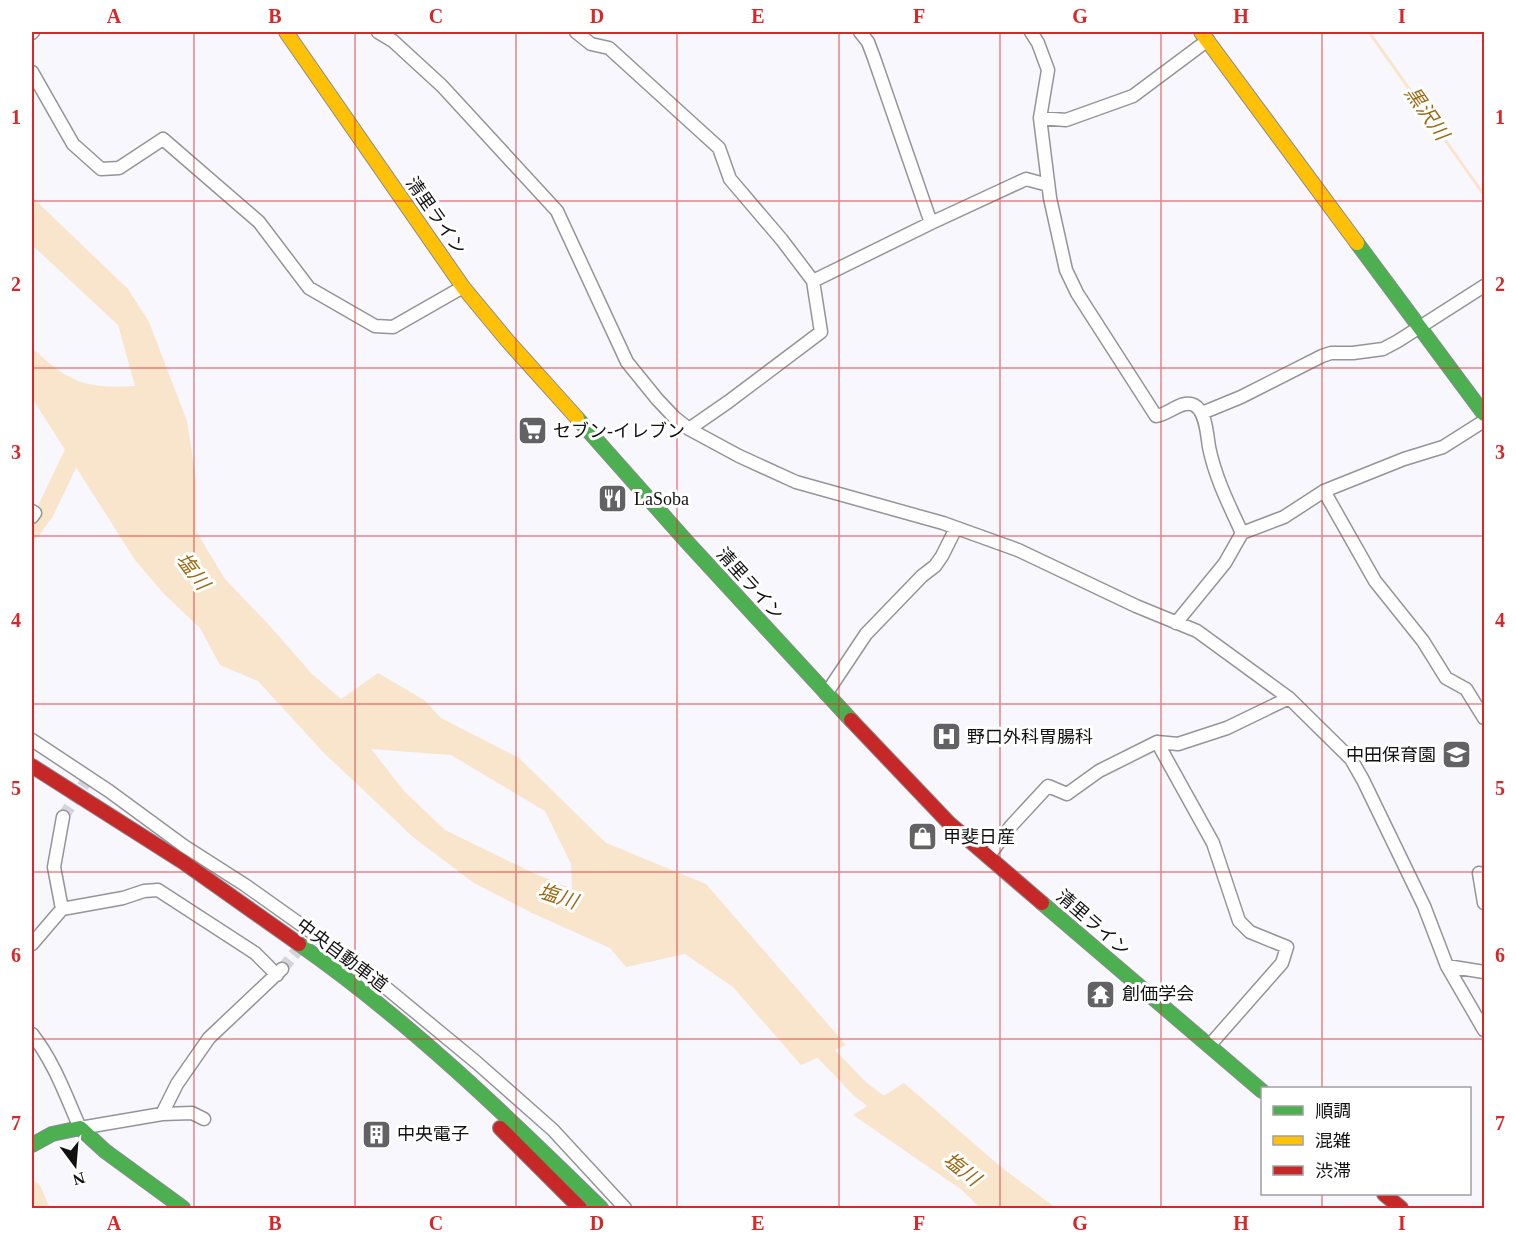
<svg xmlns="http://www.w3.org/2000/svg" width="1516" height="1240" font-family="'Times New Roman','Noto Sans JP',serif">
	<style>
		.water { fill: #f9e5cb; fill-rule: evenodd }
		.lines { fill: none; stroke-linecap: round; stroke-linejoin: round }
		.stream { stroke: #f9e5cb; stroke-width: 3 }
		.river { stroke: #f9e5cb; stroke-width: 18 }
		.street-tunnel { stroke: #d4d4da; stroke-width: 12; stroke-dasharray: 12 6; stroke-linecap: butt }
		.street-casing { stroke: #959597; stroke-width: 15 }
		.fast-casing { stroke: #8b8b8e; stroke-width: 16 }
		.slow-casing { stroke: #8b8b8e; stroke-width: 16 }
		.jam-casing { stroke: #8b8b8e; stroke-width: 16 }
		.street { stroke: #fefeff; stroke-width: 12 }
		.fast { stroke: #4caf50; stroke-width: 14 }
		.slow { stroke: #ffc107; stroke-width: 14 }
		.jam { stroke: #c62828; stroke-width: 14 }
		.grid { fill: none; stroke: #d62828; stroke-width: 1.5; stroke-opacity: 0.55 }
		.labels { text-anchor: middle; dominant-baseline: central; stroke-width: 6; stroke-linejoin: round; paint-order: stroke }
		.street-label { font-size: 18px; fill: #111; stroke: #fff }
		.poi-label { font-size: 18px; fill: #111; stroke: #fff; text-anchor: start }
		.water-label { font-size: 20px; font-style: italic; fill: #9c6a11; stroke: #fff }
		.neatline { fill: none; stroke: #d62828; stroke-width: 2 }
		.grid-label { font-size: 20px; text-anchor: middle; font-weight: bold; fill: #d62828 }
	</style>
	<rect width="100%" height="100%" fill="#f7f7fd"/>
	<path class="water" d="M32,197L128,289L149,322L187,421L196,480V531L225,579L269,625L312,674L341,699L378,673L424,700L441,718L519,758L606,843L706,884L846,1045L801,1065L733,987L685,954L626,967L610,948L532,913L474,883L413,837L323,752L258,681L220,665L200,628L164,594L135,560L32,398V348C69,382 84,389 135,386L118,325L32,245ZM371,749L451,755L545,811L571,864L572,889L529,871L445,830L405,792Z
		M904,1083L1001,1167L1056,1208H980L962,1190L853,1115Z"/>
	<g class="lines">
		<path class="stream" d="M1369,32L1484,195"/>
		<path class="river" d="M32,530L45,512L80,439
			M809,1036L860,1089L894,1115
			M32,1190L40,1208"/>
		<path class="street-tunnel" d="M63,817L89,777
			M282,969L305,941"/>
		<defs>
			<path id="street" d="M378,32L393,41L442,86L557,211L627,362L657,399L674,417L689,429L739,456L796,482L943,523L1018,550L1136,606L1197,631L1289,698L1351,759L1363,780L1424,906L1447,966L1484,1030
				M576,32L591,44L609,48L719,148L730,179L782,240L813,281L821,332L728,402L689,429
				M860,32L868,42L874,58L931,223
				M1031,32L1038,43L1048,70L1040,118L1050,198L1066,270L1077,293L1156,416C1168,415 1182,399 1194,405C1206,411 1207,435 1209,447C1215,477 1229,505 1242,533
				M32,33L33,32
				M32,72L73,144L101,169L119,168L163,139L259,222L309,288L375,326L393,327L463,287
				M1040,118L1066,120L1133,96L1208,40
				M813,281L931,223L1026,179L1048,185
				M1202,413L1241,397L1322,356L1331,353H1353L1383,349L1398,341L1484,286
				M1324,491L1375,581L1423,641L1446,678L1466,689L1484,718
				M32,511L35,513L32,517
				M1176,623L1225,563L1242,533L1284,517L1324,491L1404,459L1443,447L1484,421
				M826,694L866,634L922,576L935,566L942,556L956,528
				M32,740L109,791L184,846L245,885L362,968L476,1062L553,1130L625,1208
				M1157,742L1213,843L1239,921L1250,932L1287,947L1282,963L1209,1046
				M988,857L1011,826L1048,786L1067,794L1099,771L1157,742L1178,744L1227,728L1289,698
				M1479,873L1484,903
				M62,909L54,867L63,817
				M32,944L62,909L123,898L144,891L158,890L255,953L277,975
				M1447,966L1484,972
				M32,1034C54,1062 66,1096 80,1128L162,1114L177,1084L209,1038L282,969
				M162,1114L192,1113L204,1119"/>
			<path id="fast" d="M1357,243L1484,414
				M577,418L687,542L851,720
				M1042,903L1262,1091
				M299,944C409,1021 506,1115 601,1208
				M32,1145L52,1134L80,1128L105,1151L183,1208"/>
			<path id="slow" d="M286,32L463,287L506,339L577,418
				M1201,32L1357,243"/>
			<path id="jam" d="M851,720L949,823L1042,903
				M32,766L183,862L299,944
				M500,1128L580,1208
				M1384,1194L1401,1208"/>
		</defs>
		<use href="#street" class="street-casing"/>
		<use href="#fast" class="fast-casing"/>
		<use href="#slow" class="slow-casing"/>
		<use href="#jam" class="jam-casing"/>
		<use href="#street" class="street"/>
		<use href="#fast" class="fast"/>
		<use href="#slow" class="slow"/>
		<use href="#jam" class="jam"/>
	</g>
	<path class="grid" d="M194,32V1208M355,32V1208M516,32V1208M677,32V1208M839,32V1208M1000,32V1208M1161,32V1208M1322,32V1088M32,201H1484M32,368H1484M32,536H1484M32,704H1484M32,872H1484M32,1039H1484M1322,1194V1208"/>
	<defs>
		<symbol id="supermarket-square" viewBox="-11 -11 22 22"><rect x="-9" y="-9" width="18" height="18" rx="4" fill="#626264" stroke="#fff"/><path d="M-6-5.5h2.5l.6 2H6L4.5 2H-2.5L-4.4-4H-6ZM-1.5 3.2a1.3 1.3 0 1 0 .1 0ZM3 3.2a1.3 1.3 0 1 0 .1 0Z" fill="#fff"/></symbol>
		<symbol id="restaurant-square" viewBox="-11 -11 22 22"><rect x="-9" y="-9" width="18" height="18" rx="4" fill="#626264" stroke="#fff"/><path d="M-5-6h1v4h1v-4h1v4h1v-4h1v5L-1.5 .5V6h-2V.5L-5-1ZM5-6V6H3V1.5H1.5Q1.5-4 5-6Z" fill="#fff"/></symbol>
		<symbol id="hospital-square" viewBox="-11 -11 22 22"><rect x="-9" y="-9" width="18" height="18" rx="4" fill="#626264" stroke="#fff"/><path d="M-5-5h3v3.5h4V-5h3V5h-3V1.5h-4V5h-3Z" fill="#fff"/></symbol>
		<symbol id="school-square" viewBox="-11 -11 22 22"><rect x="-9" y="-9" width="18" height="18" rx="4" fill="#626264" stroke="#fff"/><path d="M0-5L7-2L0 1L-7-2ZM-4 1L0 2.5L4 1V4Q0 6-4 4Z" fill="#fff"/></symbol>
		<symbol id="shop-square" viewBox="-11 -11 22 22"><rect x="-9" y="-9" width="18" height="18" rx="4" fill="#626264" stroke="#fff"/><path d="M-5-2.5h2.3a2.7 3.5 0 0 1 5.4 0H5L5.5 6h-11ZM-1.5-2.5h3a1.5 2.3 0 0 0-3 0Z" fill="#fff"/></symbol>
		<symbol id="temple-square" viewBox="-11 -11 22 22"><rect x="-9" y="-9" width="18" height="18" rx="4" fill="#626264" stroke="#fff"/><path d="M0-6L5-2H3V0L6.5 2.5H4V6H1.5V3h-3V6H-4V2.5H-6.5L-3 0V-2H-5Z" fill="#fff"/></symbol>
		<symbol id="building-square" viewBox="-11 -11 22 22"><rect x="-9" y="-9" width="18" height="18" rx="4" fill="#626264" stroke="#fff"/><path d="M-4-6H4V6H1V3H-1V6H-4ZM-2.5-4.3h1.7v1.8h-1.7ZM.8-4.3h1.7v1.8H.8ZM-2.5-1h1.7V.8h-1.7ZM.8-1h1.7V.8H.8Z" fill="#fff"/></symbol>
	</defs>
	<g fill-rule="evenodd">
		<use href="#supermarket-square" x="516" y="414" width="33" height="33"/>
		<use href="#restaurant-square" x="596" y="482" width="33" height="33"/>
		<use href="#hospital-square" x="930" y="720" width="33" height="33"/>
		<use href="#school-square" x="1440" y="738" width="33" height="33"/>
		<use href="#shop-square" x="906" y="820" width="33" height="33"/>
		<use href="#temple-square" x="1084" y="978" width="33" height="33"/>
		<use href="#building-square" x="360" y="1118" width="33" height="33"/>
	</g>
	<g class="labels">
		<g class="street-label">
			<text transform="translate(436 216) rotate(55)">清里ライン</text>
			<text transform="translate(750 584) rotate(48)">清里ライン</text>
			<text transform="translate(1093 923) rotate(41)">清里ライン</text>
			<text transform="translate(342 955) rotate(37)">中央自動車道</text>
		</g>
		<g class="poi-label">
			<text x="553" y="431">セブン-イレブン</text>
			<text x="634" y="499">LaSoba</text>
			<text x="967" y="737">野口外科胃腸科</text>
			<text x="1436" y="755" text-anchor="end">中田保育園</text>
			<text x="943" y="837">甲斐日産</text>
			<text x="1122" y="994">創価学会</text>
			<text x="397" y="1134">中央電子</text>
		</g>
		<g class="water-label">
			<text transform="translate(1427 113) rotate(55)">黒沢川</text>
			<text transform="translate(193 571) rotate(53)">塩川</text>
			<text transform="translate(558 896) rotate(18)">塩川</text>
			<text transform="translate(962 1169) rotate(38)">塩川</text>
		</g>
	</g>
	<rect width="1516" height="1240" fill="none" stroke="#ffffff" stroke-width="66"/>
	<rect x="1261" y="1087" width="210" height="108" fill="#ffffff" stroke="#a0a0a0" stroke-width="1.5"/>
	<rect x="1273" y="1106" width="30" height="9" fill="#4caf50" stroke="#a0a0a0" stroke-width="1.5"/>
	<text x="1315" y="1117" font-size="18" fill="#111111">順調</text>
	<rect x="1273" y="1136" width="30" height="9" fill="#ffc107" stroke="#a0a0a0" stroke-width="1.5"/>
	<text x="1315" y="1147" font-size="18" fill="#111111">混雑</text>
	<rect x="1273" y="1166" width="30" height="9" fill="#c62828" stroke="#a0a0a0" stroke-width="1.5"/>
	<text x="1315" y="1177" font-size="18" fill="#111111">渋滞</text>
	<g transform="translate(75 1165) rotate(164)" stroke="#ffffff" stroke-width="4.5" paint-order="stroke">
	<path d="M0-4.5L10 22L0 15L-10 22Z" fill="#111111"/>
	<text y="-9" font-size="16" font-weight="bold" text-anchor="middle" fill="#111111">N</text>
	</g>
	<rect x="33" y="33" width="1450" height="1174" class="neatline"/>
	<g class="grid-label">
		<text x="114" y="23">A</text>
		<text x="275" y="23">B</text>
		<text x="436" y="23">C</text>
		<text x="597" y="23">D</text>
		<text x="758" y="23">E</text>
		<text x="919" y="23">F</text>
		<text x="1080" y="23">G</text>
		<text x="1241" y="23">H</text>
		<text x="1402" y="23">I</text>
		<text x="16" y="124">1</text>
		<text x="1500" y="124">1</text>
		<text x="16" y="291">2</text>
		<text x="1500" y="291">2</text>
		<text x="16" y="459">3</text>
		<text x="1500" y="459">3</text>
		<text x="16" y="627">4</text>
		<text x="1500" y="627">4</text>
		<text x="16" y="795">5</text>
		<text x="1500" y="795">5</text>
		<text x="16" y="962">6</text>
		<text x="1500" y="962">6</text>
		<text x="16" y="1130">7</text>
		<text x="1500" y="1130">7</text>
		<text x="114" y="1230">A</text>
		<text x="275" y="1230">B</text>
		<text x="436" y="1230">C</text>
		<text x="597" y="1230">D</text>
		<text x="758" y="1230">E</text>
		<text x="919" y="1230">F</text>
		<text x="1080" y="1230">G</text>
		<text x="1241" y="1230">H</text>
		<text x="1402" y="1230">I</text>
	</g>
</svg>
